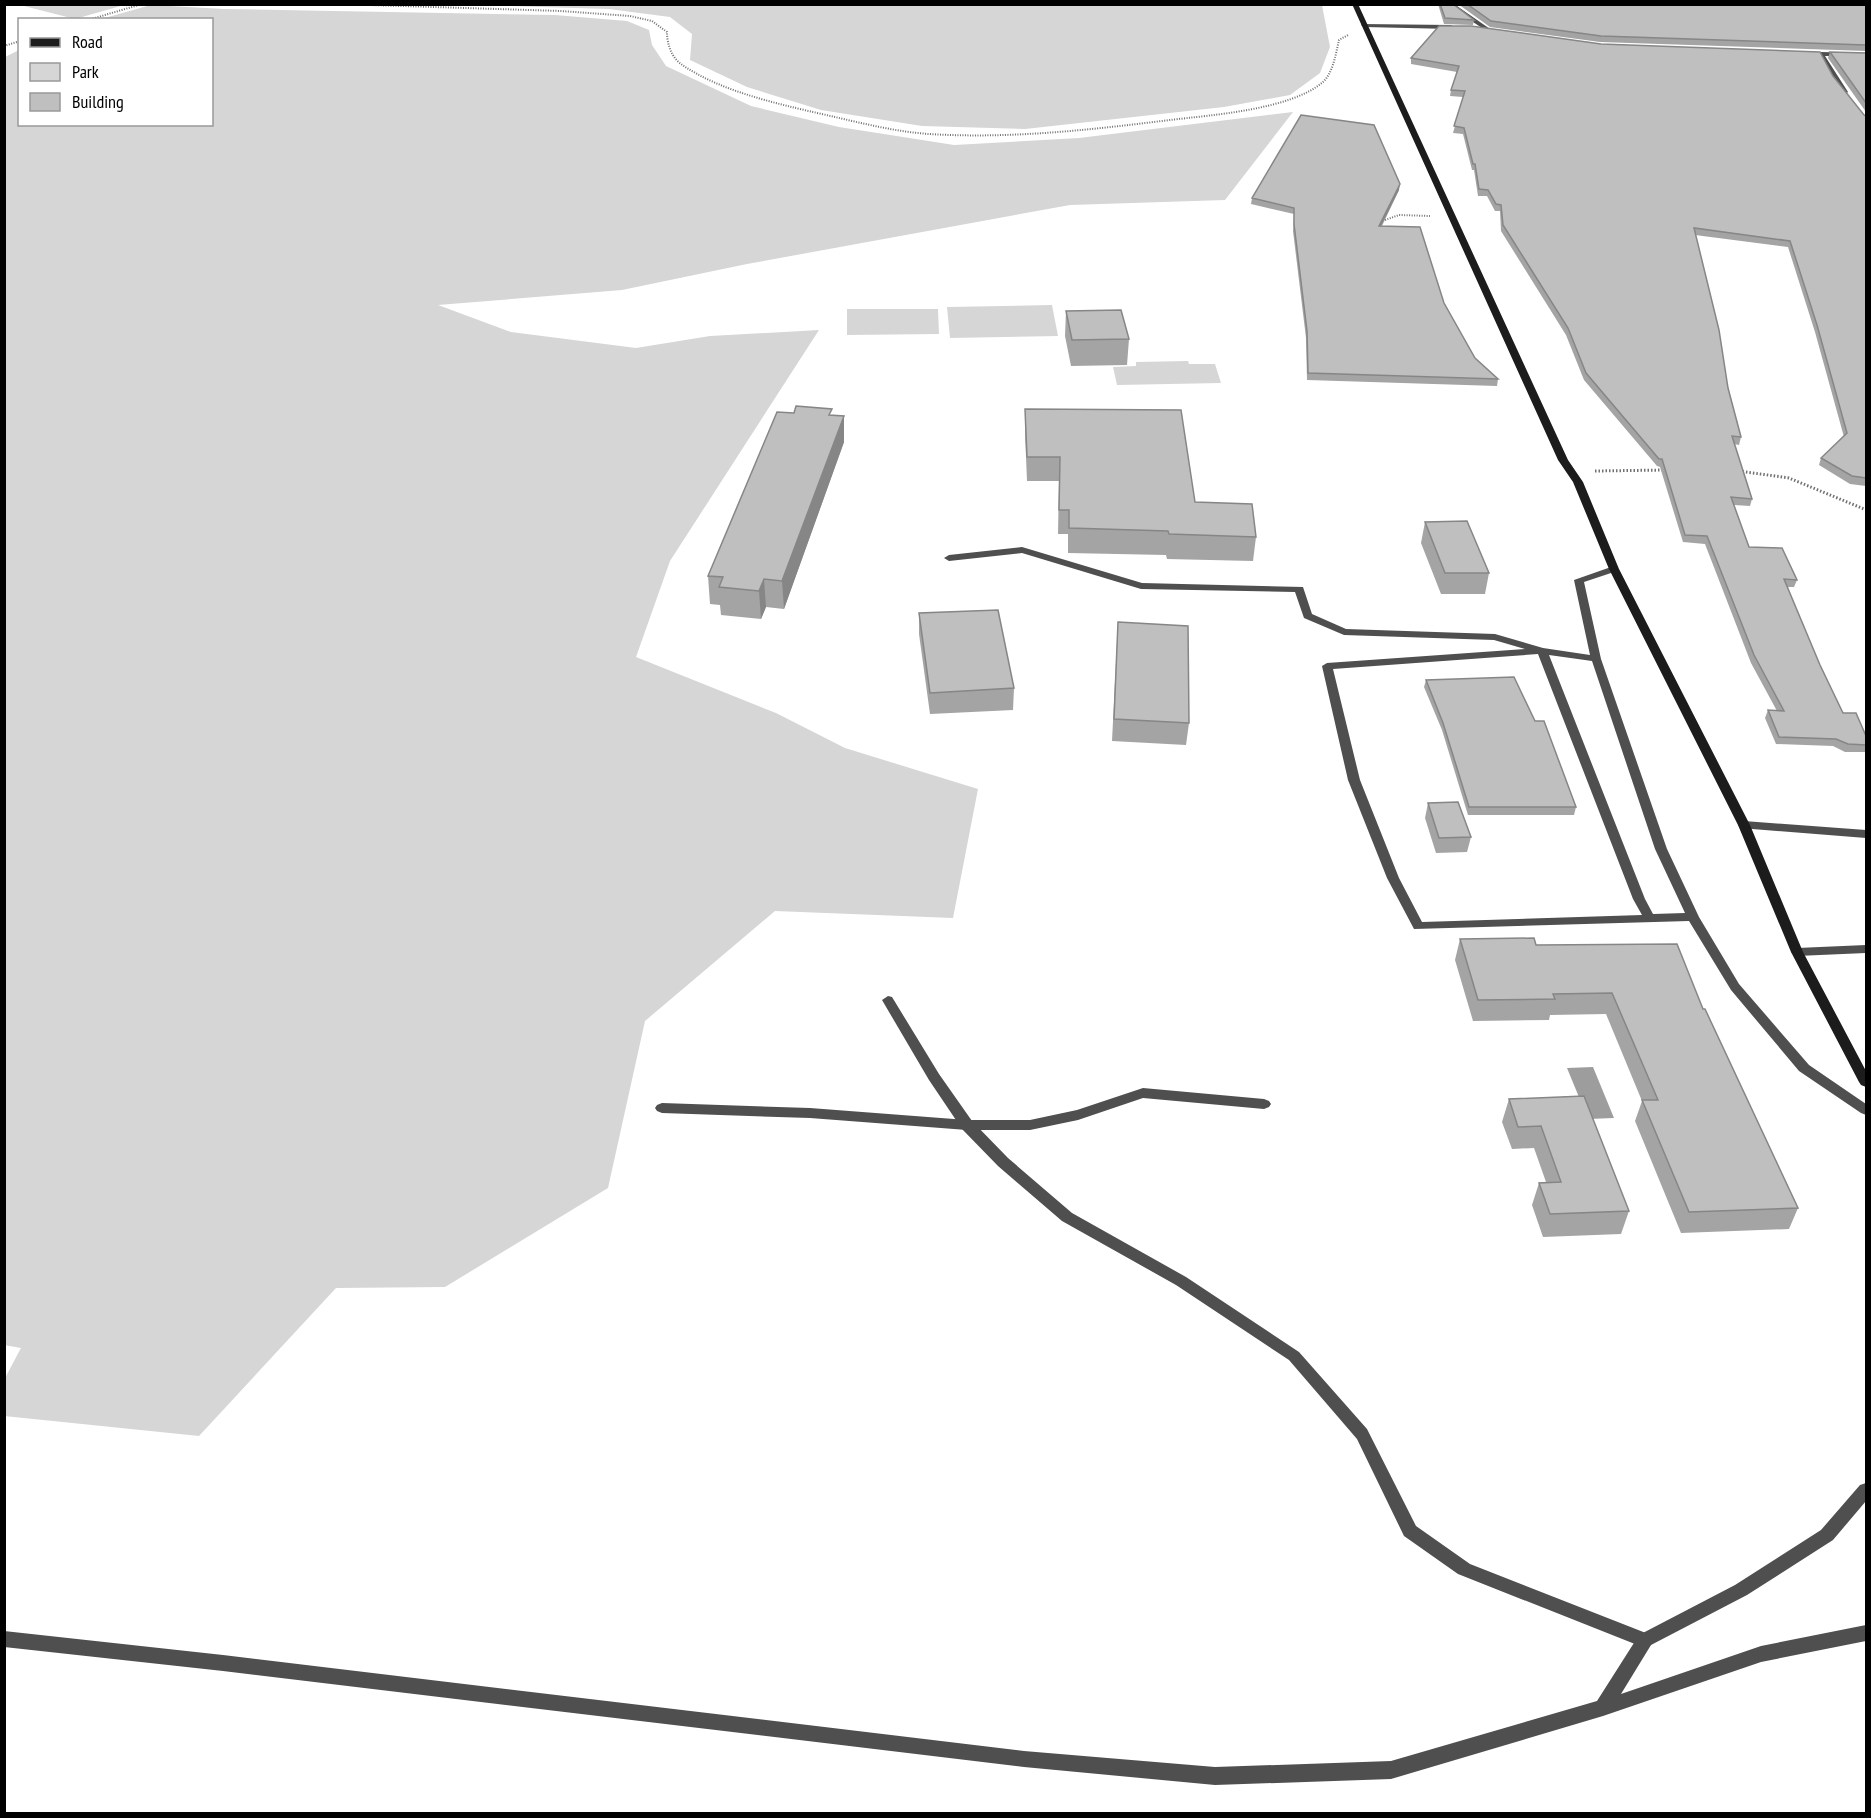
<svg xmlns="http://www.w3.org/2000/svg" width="1871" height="1818" font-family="'PT Sans Narrow',sans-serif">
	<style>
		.green { fill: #d6d6d6 }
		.water { fill: #9d9d9d }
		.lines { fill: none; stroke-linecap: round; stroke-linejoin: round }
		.path-far1 { stroke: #717171; stroke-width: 2; stroke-dasharray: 1 1.5; stroke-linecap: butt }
		.path { stroke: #717171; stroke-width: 3; stroke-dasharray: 1.5 2; stroke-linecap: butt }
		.service { fill: #4f4f4f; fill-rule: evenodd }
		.minor { fill: #4f4f4f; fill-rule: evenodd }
		.tertiary { fill: #4f4f4f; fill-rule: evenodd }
		.secondary { fill: #1c1c1c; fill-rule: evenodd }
		.wall { fill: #a4a4a4 }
		.shaded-wall { fill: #868686 }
		.building { fill: #bfbfbf; stroke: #868686; stroke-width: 1.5 }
	</style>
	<rect width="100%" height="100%" fill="#fff"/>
	<path class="green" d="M20,5H124L75,19Z
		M151,5L224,9L555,15L627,21L649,30L652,45L666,66L751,106L839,127L954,145L1079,138L1293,112L1225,200L1070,205L747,264L622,290L438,305L511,332L636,348L710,336L819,330L670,561L636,657L776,713L845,748L978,789L953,918L775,911L645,1021L608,1188L445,1287L336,1288L199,1436L4,1416L5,1378L21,1348L4,1345L5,57L19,50L20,124H212V20L101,19Z
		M477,5H1322L1330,47L1320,73L1290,95L1224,107L1025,129L922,126L821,110L747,87L690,60L692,34L670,17L609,9Z
		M1052,305L1058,336L950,338L947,307Z
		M847,309H938L939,334L847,335Z
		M1188,361L1189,364H1215L1221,383L1117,385L1113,367L1136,366V362Z"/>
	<path class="water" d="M1593,1067L1614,1118L1588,1119L1567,1068Z"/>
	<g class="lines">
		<path class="path-far1" d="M338,4L561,11L630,16L652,21L667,32C667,43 671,57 681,64C722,93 787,106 835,117C865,124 898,132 929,134C1010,139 1089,130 1170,120C1211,115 1290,110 1323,82C1333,73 1336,53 1339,40L1348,35
			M88,20L142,4
			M4,46L20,41
			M1385,220L1399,215L1430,216"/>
		<path class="path" d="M1595,471L1666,470
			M1739,471L1789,478L1864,509"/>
		<path class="service" d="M1446,4H1454L1493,31L1488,32Z
			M1362,24L1451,25L1454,27L1451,29L1364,27L1361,25Z
			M1022,547L1142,583L1303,587L1312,614L1346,629L1495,634L1543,648L1590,655L1574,580L1611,567H1617V571L1584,582L1601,659L1667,849L1699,917L1739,984L1809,1065L1866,1104V1115L1861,1113L1799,1071L1731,990L1689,921L1414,929L1387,878L1348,780L1322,666L1327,663L1525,649L1494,640L1344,635L1304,618L1295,592L1141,589L1022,553L949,561L944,558L949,555ZM1538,654L1633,899L1642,915L1422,922L1399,878L1360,780L1333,669ZM1549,655L1592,661L1655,849L1685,913L1653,914L1645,899Z
			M1866,945V953L1797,956L1791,952L1797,948Z
			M1143,1088L1264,1099L1269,1101L1271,1104L1269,1107L1264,1109L1143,1098L1078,1120L1030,1130H967L810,1118L662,1113L657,1111L655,1108L657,1105L662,1103L810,1108L967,1120H1030L1077,1110Z"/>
		<path class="minor" d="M1820,52L1866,53V57L1825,56L1848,92L1847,93L1842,92L1817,54Z
			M1744,821L1866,830V838L1740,828L1738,825Z
			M888,996L892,997L939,1074L972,1121L1008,1158L1072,1213L1186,1277L1299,1352L1367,1429L1416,1526L1470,1564L1651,1635L1653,1640L1651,1645L1645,1648L1458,1574L1404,1536L1357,1439L1289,1360L1176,1285L1062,1221L998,1166L962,1129L929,1080L882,1000Z"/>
		<path class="tertiary" d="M1866,1483V1501L1833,1540L1747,1595L1651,1645L1621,1694L1761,1646L1866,1625V1641L1761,1662L1603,1716L1391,1779L1215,1785L1024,1767L223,1671L4,1647V1631L223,1655L1024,1751L1215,1767L1391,1761L1597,1701L1639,1635L1735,1585L1821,1530L1860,1485Z"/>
		<path class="secondary" d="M1352,4H1358L1568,460L1583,482L1619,569L1750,825L1803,952L1866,1071V1087L1861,1085L1859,1082L1791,952L1738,825L1609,569L1573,482L1558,460Z"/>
	</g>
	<path class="wall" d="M1438,4H1453L1474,20L1473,25L1444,24Z
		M1458,4H1866V52V51L1600,42L1490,27Z
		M1830,52L1866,53V112L1828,58Z
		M1411,58L1833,76L1864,115L1866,116V486L1850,484L1819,465L1821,458L1844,437L1815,332L1788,247L1695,235L1728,388L1741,437L1739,445L1734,444L1752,499L1750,506L1734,505L1749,547L1797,580L1794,587H1787L1820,665L1843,713L1866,736V752H1845L1833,746L1776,744L1765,718L1768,710L1777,711L1751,663L1705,544L1683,542L1660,467L1657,466L1584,380L1566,335L1501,231L1500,211H1495L1487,196H1478L1474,170H1472L1463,134L1453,133L1463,97L1450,96L1451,90L1457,72L1411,64Z
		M1399,190L1382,226L1444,303L1475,358L1498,379L1497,386L1307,380L1306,338L1293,231L1294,214L1251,204L1252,198Z
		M1066,311L1129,339L1127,365L1071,366L1065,336Z
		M1025,409L1256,537L1253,561L1167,559L1166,555L1068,553V534H1058L1059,481H1027L1025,433Z
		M832,415L844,442L784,609L766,607L761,619L721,615L720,605L710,604L708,576Z
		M1425,522L1489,573L1485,594H1441L1421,543Z
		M919,613L1014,688L1013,710L930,714L919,634Z
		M1118,622L1189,723L1186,745L1112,741Z
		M1426,680L1576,807L1574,815H1468L1442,730L1424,687Z
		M1428,803L1471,837L1467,852L1436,853L1425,818Z
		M1460,939L1536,945L1703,1009L1798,1208L1789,1229L1681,1233L1635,1121L1642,1101L1606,1014L1550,1015L1549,1020L1473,1021L1455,960Z
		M1584,1096L1629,1211L1621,1234L1543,1237L1532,1205L1539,1183L1546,1182L1534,1148L1512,1149L1502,1122L1509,1099Z"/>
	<path class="shaded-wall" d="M1400,184L1399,190L1378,232L1379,226Z
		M844,416V442L784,609L782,581Z
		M764,579L766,607L761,619L759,591Z"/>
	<path class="building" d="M1440,4H1453L1474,20L1445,18Z
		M1467,4H1866V45L1601,36L1491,21Z
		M1439,26H1471L1601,44L1820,52L1833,76L1864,115L1866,116V478L1852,476L1821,458L1847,433L1817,325L1790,241L1694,228L1719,330L1728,388L1741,437L1732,436L1752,499L1731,497L1749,547L1782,548L1797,580L1784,579L1820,665L1843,713H1856L1866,736V745L1848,744L1836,739L1779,737L1768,710L1784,711L1754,655L1707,536L1685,535L1662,459H1659L1586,373L1568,328L1503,225L1501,205L1496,204L1488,190L1479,189L1475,164H1473L1464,128L1454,126L1465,91L1451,90L1459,66L1411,58Z
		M1830,52L1866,53V103Z
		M1301,115L1374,125L1400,184L1379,226L1420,227L1444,303L1475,358L1498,379L1308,373L1307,331L1294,224V208L1252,198Z
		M1121,310L1129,339L1072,340L1066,311Z
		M796,406L832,409L829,415L844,416L782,581L764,579L759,591L719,587L723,577L708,576L777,412L794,413Z
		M1025,409L1181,410L1195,502L1252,504L1256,537L1169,534L1168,531L1069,528V510H1059L1060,457H1027Z
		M1467,521L1489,573H1445L1425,522Z
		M998,610L1014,688L930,693L919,613Z
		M1118,622L1188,626L1189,723L1114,719Z
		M1514,677L1535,721H1544L1576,807H1469L1443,723L1426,680Z
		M1458,802L1471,837L1439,838L1428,803Z
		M1534,938L1536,945L1677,944L1703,1009H1705L1798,1208L1689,1212L1642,1100H1658L1612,993L1553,994L1555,999L1478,1000L1460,939Z
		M1584,1096L1629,1211L1550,1214L1539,1183L1561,1182L1541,1126L1518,1127L1509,1099Z"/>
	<rect width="1871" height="1818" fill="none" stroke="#000000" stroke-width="12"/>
	<rect x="18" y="18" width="195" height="108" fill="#ffffff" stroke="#999999" stroke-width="1.5"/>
	<rect x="30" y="38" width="30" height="9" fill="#1c1c1c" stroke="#999999" stroke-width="1.5"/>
	<text x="72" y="48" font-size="18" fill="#000000">Road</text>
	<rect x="30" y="63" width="30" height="18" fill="#d6d6d6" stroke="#999999" stroke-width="1.5"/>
	<text x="72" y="78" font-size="18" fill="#000000">Park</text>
	<rect x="30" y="93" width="30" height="18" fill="#bfbfbf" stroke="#999999" stroke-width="1.5"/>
	<text x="72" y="108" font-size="18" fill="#000000">Building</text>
</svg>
